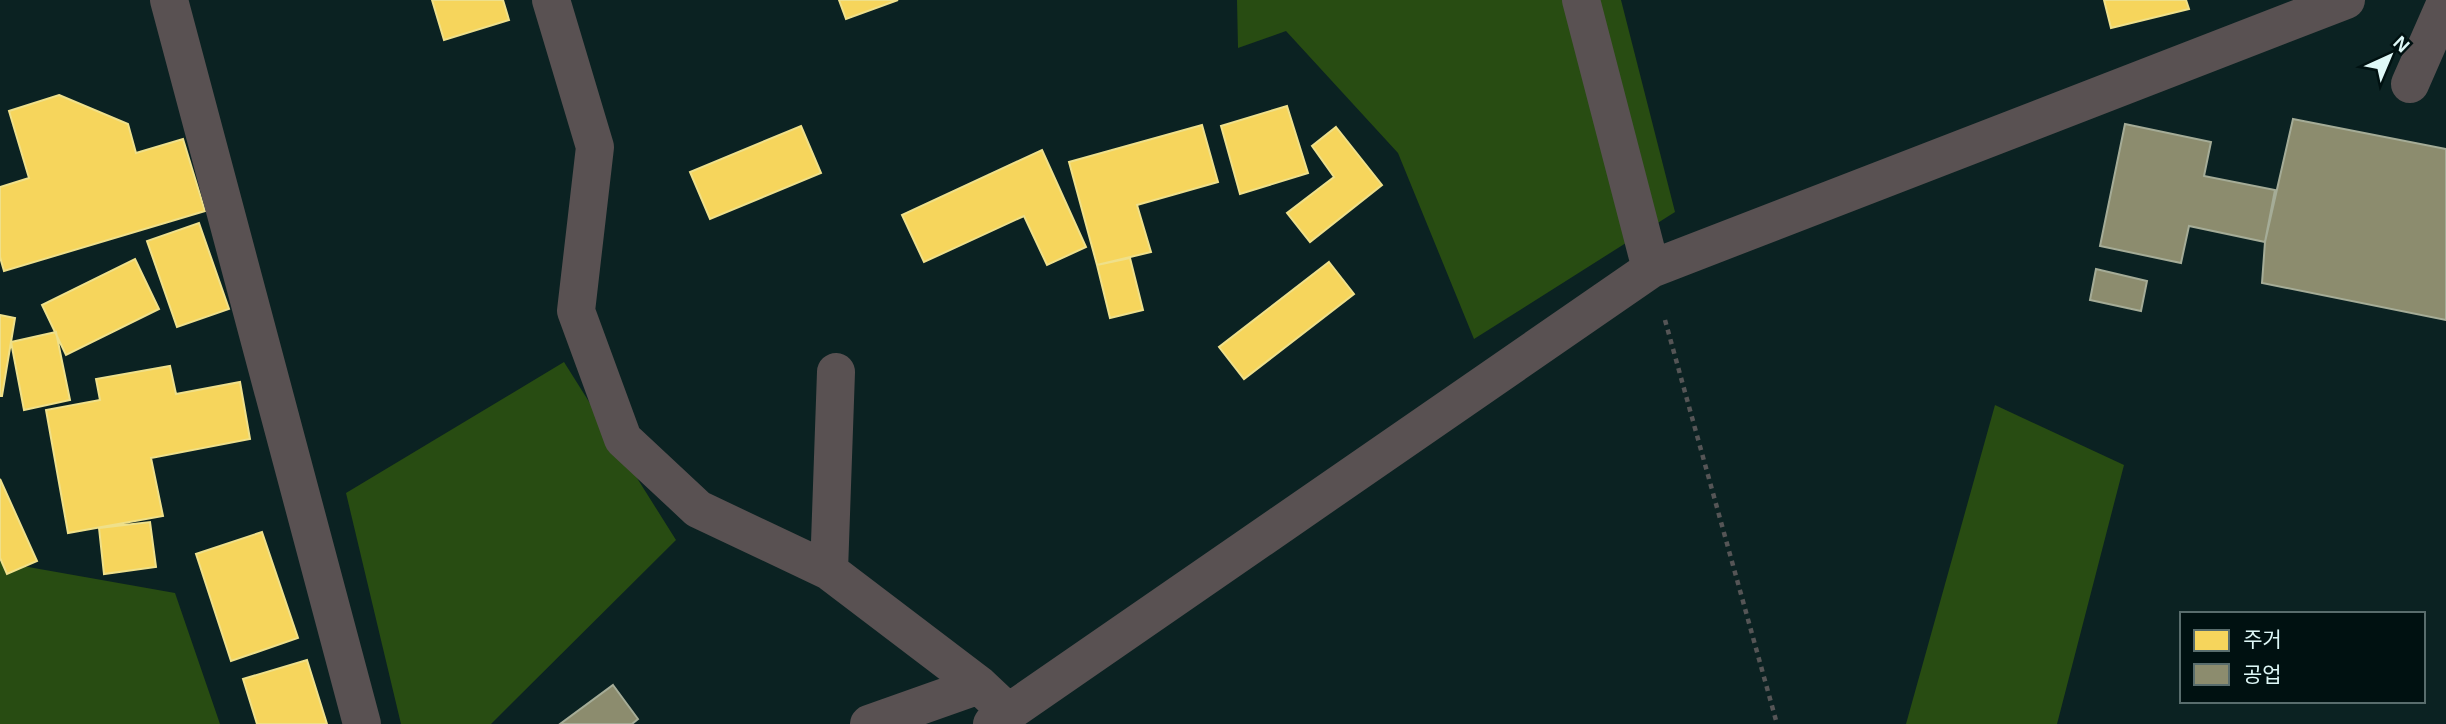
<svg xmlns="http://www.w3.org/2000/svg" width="2446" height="724" font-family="Arial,'Noto Sans KR',sans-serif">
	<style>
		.green { fill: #284c12 }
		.homes { fill: #f6d55c; stroke: #efe08a; stroke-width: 2 }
		.industry { fill: #8c8c6e; stroke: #a5ac97; stroke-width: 2 }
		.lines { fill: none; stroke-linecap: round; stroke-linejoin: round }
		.path { stroke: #555556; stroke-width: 4.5; stroke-dasharray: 5 5; stroke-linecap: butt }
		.minor { stroke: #595152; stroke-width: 38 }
	</style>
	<rect width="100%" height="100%" fill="#0b2222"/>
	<path class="green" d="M1237,0H1621L1675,212L1474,339L1398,153L1286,31L1238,48Z
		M564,362L676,540L491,724H401L346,493Z
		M1995,405L2124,465L2057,724H1906Z
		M0,562L175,593L220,724H0Z"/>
	<path class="homes" d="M432,0H503L509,20L444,40Z
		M839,0H898L846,19Z
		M2104,0H2186L2189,9L2111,28Z
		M59,95L128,124L136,153L183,139L205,211L4,271L0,257V187L29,178L9,111Z
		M1287,106L1308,173L1240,194L1221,126Z
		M1202,125L1218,182L1137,205L1151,252L1097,265L1069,162Z
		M801,126L821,173L710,219L690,172Z
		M1336,127L1382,185L1310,242L1287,213L1334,177L1312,146Z
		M1042,150L1086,247L1047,265L1024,216L924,262L902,215Z
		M199,223L229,309L177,327L147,241Z
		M1130,258L1143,310L1110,318L1097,265Z
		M135,259L159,309L66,355L42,305Z
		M1329,262L1354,294L1244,379L1219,347Z
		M0,315L15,318L2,396H0Z
		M56,332L70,400L24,410L11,342Z
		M170,366L176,394L240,382L250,439L151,458L163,516L68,533L46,410L100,400L96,379Z
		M0,479L37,561L7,574L0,558Z
		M150,522L156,567L104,574L99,528Z
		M262,532L298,638L231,661L196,554Z
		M307,660L327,724H257L243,679Z"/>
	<path class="industry" d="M2293,119L2446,149V320L2262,283L2265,242Z
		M2125,124L2211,142L2204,176L2275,190L2265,242L2189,226L2181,263L2100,246Z
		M2096,269L2147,281L2141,311L2090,300Z
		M613,685L638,719L632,724H560Z"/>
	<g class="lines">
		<path class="path" d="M1665,320L1777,724"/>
		<path class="minor" d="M169,0L362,724
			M551,0L595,147L576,311L623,439L698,509L829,571L979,685L1009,713
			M1581,0L1651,269
			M2410,84L2446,2
			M829,571L836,372
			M869,724L979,685
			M992,724L1651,269L2346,0"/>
	</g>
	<rect x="2180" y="612" width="245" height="91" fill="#001111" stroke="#596d6d" stroke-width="2"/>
	<rect x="2194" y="630" width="35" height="21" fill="#f6d55c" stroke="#596d6d" stroke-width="2"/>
	<text x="2243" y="647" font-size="21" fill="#def8f7">주거</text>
	<rect x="2194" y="664" width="35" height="21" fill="#8c8c6e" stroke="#596d6d" stroke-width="2"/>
	<text x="2243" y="682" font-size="21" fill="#def8f7">공업</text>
	<g transform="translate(2390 56) rotate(44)" stroke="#001111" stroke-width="5" paint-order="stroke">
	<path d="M0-5L12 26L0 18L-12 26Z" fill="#def8f7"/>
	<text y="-10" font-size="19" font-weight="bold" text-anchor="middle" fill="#def8f7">N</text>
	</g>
</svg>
